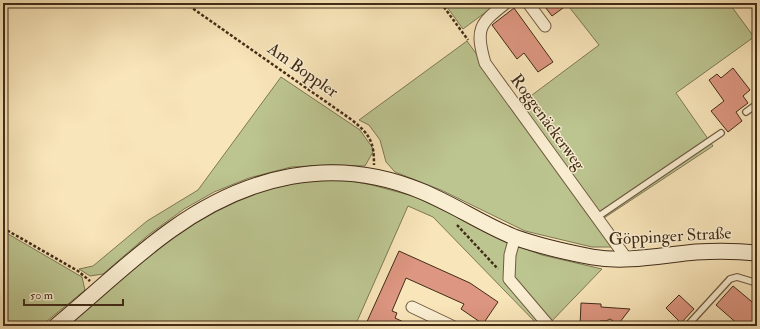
<svg xmlns="http://www.w3.org/2000/svg" width="760" height="329" font-family="'IM FELL Double Pica',serif">
	<style>
		.green { fill: #bcc590; stroke: #7f7854 }
		.building { fill: #dd9681; stroke: #422c17 }
		.lines { fill: none; stroke-linecap: round; stroke-linejoin: round }
		.service-casing { stroke: #705a40; stroke-width: 8 }
		.minor-casing { stroke: #705a40; stroke-width: 13 }
		.secondary-casing { stroke: #422c17; stroke-width: 17 }
		.path { stroke: #422c17; stroke-width: 2.5; stroke-dasharray: 3 2; stroke-linecap: butt }
		.service { stroke: #faeed2; stroke-width: 5.5 }
		.minor { stroke: #faeed2; stroke-width: 11 }
		.secondary { stroke: #faeed2; stroke-width: 15 }
		.labels { text-anchor: middle; dominant-baseline: central; stroke-width: 3; stroke-linejoin: round; paint-order: stroke }
		.street-label { font-size: 17px; fill: #422c17; stroke: #faeed2 }
	</style>
	<rect width="100%" height="100%" fill="#f8e5b9"/>
	<filter id="stains"><feTurbulence type="fractalNoise" baseFrequency=".005" numOctaves="4"/><feColorMatrix values="0 0 0 0 .2 0 0 0 0 .09 0 0 0 0 .02 0 0 0 .5 -.17"/></filter>
	<radialGradient id="worn" r=".72"><stop offset=".6" stop-color="#630" stop-opacity="0"/><stop offset="1" stop-color="#630" stop-opacity=".3"/></radialGradient>
	<path class="green" d="M444,3H498L463,29Z
		M566,3H729L754,37L676,93L713,146L604,218L520,104L599,45Z
		M467,41L608,236L613,247H592L525,231L441,190L395,172L386,162L380,140L369,125L359,120Z
		M281,77L360,130L374,150L365,166L331,165L291,167L249,178L214,192L184,209L147,236L103,274L90,276L79,269L93,266L147,221L198,190Z
		M341,179L372,185L413,196L516,245L542,255L602,269L547,326H539L433,217L408,206L355,326H64L140,259L219,206L286,183Z
		M3,231L82,277L85,290L41,326H3Z"/>
	<path class="building" d="M542,3H570L552,16Z
		M514,8L553,62L538,72L524,53L517,59L492,25Z
		M733,68L750,90L743,96L748,103L736,112L742,121L728,132L711,111L724,101L709,80L717,74L721,78Z
		M399,251L470,283L498,302L483,324L461,309L464,304L406,278L392,311L397,313L395,318L412,326H365Z
		M733,286L757,306V326H740L716,305Z
		M679,295L694,309L681,323L666,308Z
		M581,303L601,304V307L630,309L620,322H614L610,319L606,321H600V326H580Z"/>
	<g class="lines">
		<defs>
			<path id="service" d="M746,112L757,104
				M596,218L721,133
				M608,326L610,323
				M687,326L730,279L737,277L757,283"/>
			<path id="minor" d="M506,3C479,24 475,29 485,63L627,259
				M528,3L545,26
				M515,237L510,255L509,279L549,326
				M412,307L452,326"/>
			<path id="secondary" d="M56,326C94,295 130,259 171,230C246,176 333,154 421,191C453,204 482,224 514,237C539,246 566,252 592,257C626,263 662,255 696,252C716,251 737,251 757,253"/>
		</defs>
		<use href="#service" class="service-casing"/>
		<use href="#minor" class="minor-casing"/>
		<use href="#secondary" class="secondary-casing"/>
		<path class="path" d="M185,3L352,120C370,135 374,141 374,165
			M441,3L468,40
			M457,225L498,269
			M3,228L78,271L90,281"/>
		<use href="#service" class="service"/>
		<use href="#minor" class="minor"/>
		<use href="#secondary" class="secondary"/>
	</g>
	<g class="labels">
		<g class="street-label">
			<text transform="translate(303 70) rotate(35)">Am Boppler</text>
			<text transform="translate(548 122) rotate(54)">Roggenäckerweg</text>
			<text transform="translate(670 236) rotate(-3)">Göppinger Straße</text>
		</g>
	</g>
	<rect width="760" height="329" fill="none" stroke="#f8e5b9" stroke-width="16"/>
	<rect x="4" y="4" width="752" height="321" fill="none" stroke="#422c17" stroke-width="2"/>
	<rect x="8" y="8" width="744" height="313" fill="none" stroke="#422c17"/>
	<path d="M24 299v6h99v-6" fill="none" stroke="#422c17" stroke-width="2"/>
	<text x="30" y="299" font-size="12" fill="#422c17" stroke="#faeed2" stroke-width="3" paint-order="stroke">50 m</text>
	<rect width="100%" height="100%" filter="url(#stains)"/>
	<rect width="100%" height="100%" fill="url(#worn)"/>
</svg>
